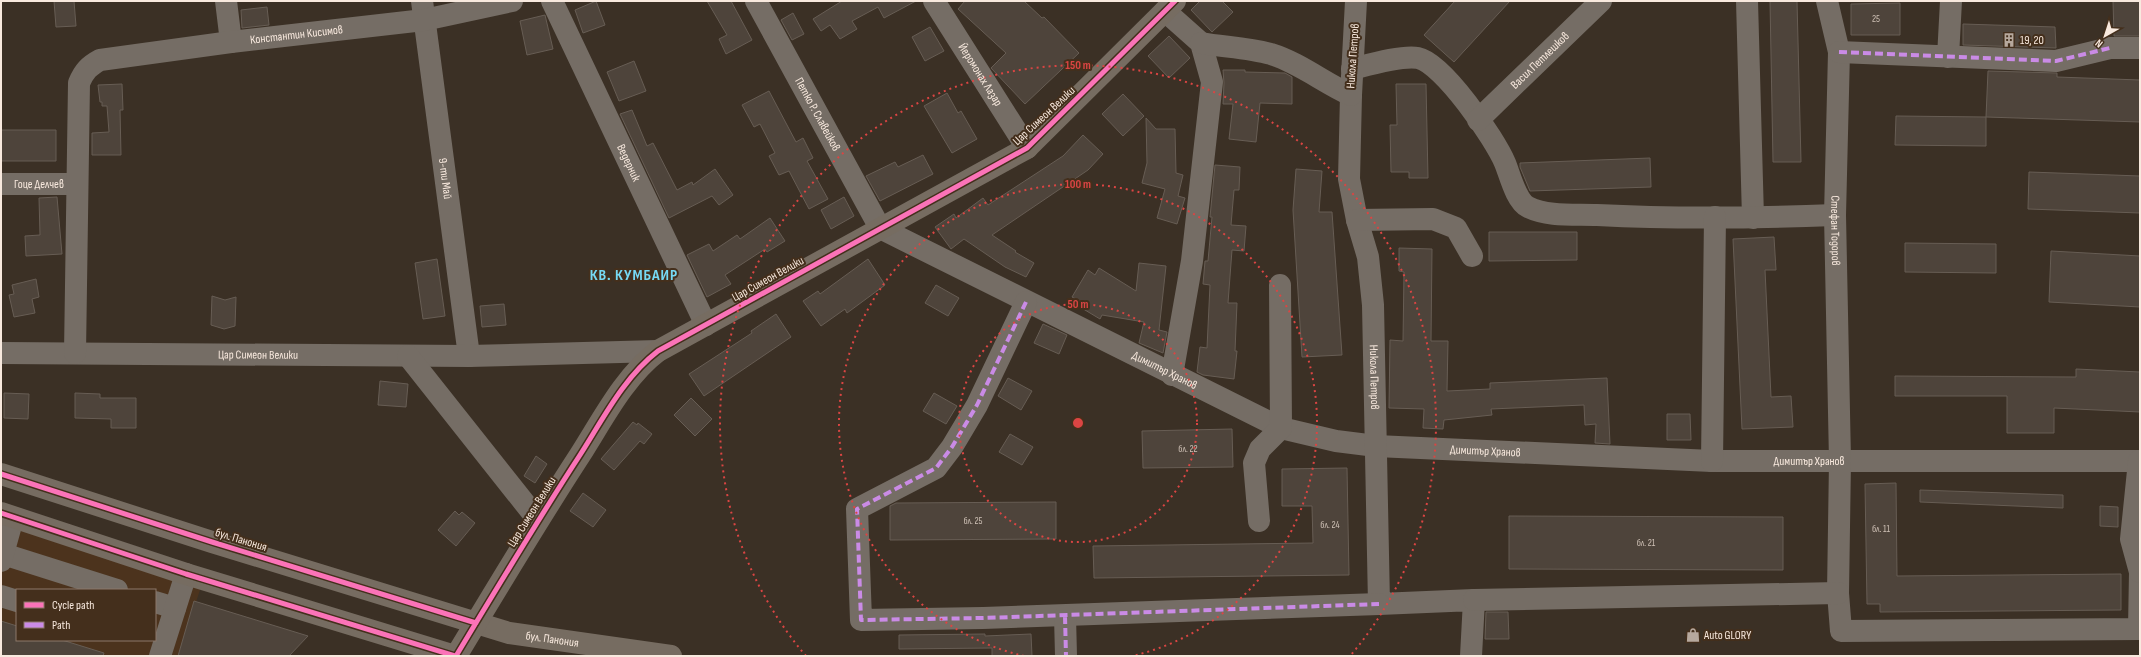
<svg xmlns="http://www.w3.org/2000/svg" width="2141" height="657" font-family="'Sofia Sans Condensed',sans-serif">
	<style>
		.built { fill: #4c331d; fill-rule: evenodd }
		.building { fill: #4e443b; stroke: #675d54 }
		.lines { fill: none; stroke-linecap: round; stroke-linejoin: round }
		.minor { stroke: #756d65; stroke-width: 22 }
		.major { stroke: #766c61; stroke-width: 22 }
		.quiet { stroke: #ca8be6; stroke-width: 4; stroke-dasharray: 8 4; stroke-linecap: butt }
		.cycleway-casing { stroke: #442f1c; stroke-width: 8 }
		.cycleway { stroke: #fb73b8; stroke-width: 5 }
		.ring { fill: none; stroke: #db4543; stroke-width: 2; stroke-dasharray: 2 4 }
		.labels { text-anchor: middle; dominant-baseline: central; stroke-width: 4; stroke-linejoin: round; paint-order: stroke }
		.number-label { font-size: 10px; fill: #cec0b5 }
		.street-label { font-size: 12px; fill: #f8e9de; stroke: #442f1c }
		.poi-label { font-size: 12px; fill: #f8e9de; stroke: #442f1c; text-anchor: start }
		.district-label { font-size: 16px; font-weight: bold; letter-spacing: 1px; fill: #76d9f4; stroke: #442f1c }
		.centre { fill: #db4543; stroke: #442f1c; stroke-width: 2 }
		.ring-label { font-size: 12px; text-anchor: middle; font-weight: bold; fill: #db4543; stroke: #442f1c; stroke-width: 4; stroke-linejoin: round; paint-order: stroke }
	</style>
	<rect width="100%" height="100%" fill="#3b3025"/>
	<path class="built" d="M1,514L204,578L178,656H1ZM17,590H155V640H17Z"/>
	<path class="building" d="M54,1H74L76,26L56,27Z
		M596,1L605,25L583,33L575,10Z
		M707,1H731L752,40L726,54L719,39L727,35Z
		M842,1H916L884,18L878,7L852,21L857,29L840,39L830,25L821,31L813,19Z
		M965,1H1024L1042,18L1044,17L1079,53L1025,104L991,68L1006,53L958,9Z
		M1200,1H1222L1233,12L1212,32L1191,10Z
		M1455,1H1510L1454,62L1424,35Z
		M1770,1H1797L1801,162H1773Z
		M2113,1H2140V36H2114Z
		M1900,3V35H1851V4Z
		M267,7L269,25L242,28L241,10Z
		M793,13L804,34L792,40L781,20Z
		M545,15L553,49L527,55L520,21Z
		M1963,24L2055,27L2056,48L1963,45Z
		M930,27L944,51L925,61L912,37Z
		M1169,36L1190,58L1169,78L1148,56Z
		M634,61L646,91L619,101L607,72Z
		M1223,70H1245V72L1285,73L1292,77V104L1260,103L1256,142L1229,139L1233,104H1223L1224,83Z
		M1988,71L2057,73V77L2140,80V122L1986,117Z
		M122,84L123,110H120L121,155H92V133L109,132L107,106H102V102H100L98,85Z
		M1396,84H1426L1428,178H1409V172H1391L1390,125H1397Z
		M769,91L796,142L803,138L813,158L807,161L828,199L809,209L789,171L779,175L769,156L775,153L760,124L754,127L742,105Z
		M947,93L958,113L961,111L977,139L952,153L924,106Z
		M1123,94L1144,116L1123,136L1102,114Z
		M632,110L647,146L653,143L677,190L692,182L693,185L715,169L733,195L719,205L712,196L669,218L620,114Z
		M1896,116L1986,117V146L1895,145Z
		M1146,118L1156,129H1175L1176,173L1183,175L1178,196L1185,198L1177,224L1157,218L1165,189L1142,183L1147,163Z
		M1,130H56V161H1Z
		M1083,135L1103,154L1088,170L992,235L1016,251L1015,252L1034,263L1026,277L1005,267L964,239L951,249L935,227L954,214L956,218L983,198L988,205L1063,156Z
		M923,155L933,174L880,201L866,176L895,162L898,167Z
		M1650,158L1651,187L1530,191L1520,167V163Z
		M1215,165L1240,167L1239,190H1234L1231,225L1246,226L1244,251L1232,250L1228,303H1237L1235,351H1237L1234,379L1203,375L1197,372L1200,347L1207,348L1210,285L1203,284L1205,261H1208L1212,217H1210Z
		M1296,169L1322,171L1319,212H1332L1342,355L1302,357L1293,210Z
		M2029,172L2140,176V213L2028,209Z
		M57,197L62,254L26,256L25,236L40,235L39,198Z
		M844,197L854,216L831,229L821,210Z
		M770,218L785,241L767,252L765,249L725,275L731,284L707,297L687,255L709,244L713,251L737,235L740,239Z
		M1489,232H1577V260L1489,261Z
		M1774,237L1776,270H1765L1771,397L1791,396L1793,427L1742,429L1733,239Z
		M1905,243L1996,244V273L1905,272Z
		M1399,248L1432,249L1431,341H1448L1447,391L1490,389V383L1607,378L1610,444L1595,443L1596,424L1585,425L1584,405L1491,409L1492,415L1444,420L1443,429L1423,428L1424,409L1389,408L1390,340L1403,341L1404,272L1399,271Z
		M2051,251L2140,256V307L2049,302Z
		M437,259L445,316L423,319L415,263Z
		M868,259L885,285L847,313L845,309L821,326L803,301L818,291L820,294Z
		M1139,263L1166,266L1159,330L1167,332L1163,353L1139,343L1144,322L1102,315L1100,319L1080,307L1083,303L1072,297L1088,270L1095,275L1099,268L1136,291Z
		M36,279L39,297L32,299L35,313L14,317L9,295L14,294L12,285Z
		M936,285L959,298L948,316L925,303Z
		M212,296L225,300L236,297L235,326L224,329L211,325Z
		M504,304L506,325L482,327L480,306Z
		M776,314L791,337L704,396L689,374L752,333L751,331Z
		M1043,324L1067,335L1059,354L1034,343Z
		M2076,369L2140,372V412L2054,408V433H2007V396H1895V376L2076,377Z
		M1008,378L1032,391L1021,410L998,396Z
		M380,381L408,384L406,407L378,405Z
		M4,393L29,394L28,419L4,418Z
		M75,393L100,394V398H136V428H111V419L75,418Z
		M934,393L957,406L946,424L923,411Z
		M691,398L712,419L695,436L674,415Z
		M1667,414H1690L1691,440H1667Z
		M633,422L637,425L638,423L652,434L644,444L640,441L614,470L601,459Z
		M1232,429L1233,467L1143,468L1142,431Z
		M1010,434L1033,447L1022,465L999,452Z
		M536,456L547,464L535,483L524,476Z
		M1347,468L1349,575L1094,578L1093,546L1313,543L1312,506H1282V469Z
		M1896,483L1897,576L2121,574V610L1880,612V604H1867L1865,484Z
		M1920,490L2063,495V508L1920,502Z
		M583,493L606,510L593,527L570,511Z
		M1056,502V539L890,540V506L896,503Z
		M2100,506L2118,507V527L2100,526Z
		M455,511L459,515L462,512L475,523L456,546L438,530Z
		M1509,516L1783,517V570L1509,569Z
		M194,601L308,636L289,656H178Z
		M1486,612H1508L1509,639H1485Z
		M1,621L17,626V640H62L104,653L103,656H1Z
		M985,634V636L1031,634L1032,656H992V648L899,649V635Z"/>
	<g class="lines">
		<g class="minor">
			<path d="M226,1L231,42"/>
			<path id="s1" d="M422,1L469,356"/>
			<path id="s2" d="M552,1L706,325"/>
			<path id="s3" d="M756,1L880,228L1281,428L1336,441L1376,446L1712,461H2140"/>
			<path id="s4" d="M934,1L1027,148"/>
			<path id="s5" d="M1356,1L1351,95L1349,179L1357,220L1368,257L1373,305L1379,604L1474,600L1471,656"/>
			<path d="M1747,1L1753,218"/>
			<path id="s6" d="M1827,1L1839,52L1835,215L1840,461L1838,593L1841,631L2139,629L2140,572"/>
			<path d="M1165,11L1201,43L1212,82L1192,261L1172,375"/>
			<path d="M1201,43C1224,47 1249,48 1271,54C1300,63 1324,83 1351,95"/>
			<path d="M1839,52L2056,61L2110,48H2140"/>
			<path d="M1948,57L1951,1"/>
			<path d="M1352,69C1368,65 1402,55 1418,58C1443,63 1495,139 1505,163C1510,175 1516,201 1528,207C1548,217 1575,214 1597,215C1676,219 1756,218 1835,215"/>
			<path id="s7" d="M1478,120L1601,1"/>
			<path id="s8" d="M1,184H76"/>
			<path d="M1357,220L1433,219L1456,228L1472,256"/>
			<path d="M1026,302L977,405L952,447L936,468L857,509L861,620L983,618L1379,604"/>
			<path id="s9" d="M1,353L469,356L658,351"/>
			<path id="s10" d="M75,353L79,83C84,71 89,66 100,60L231,42L424,20L512,1"/>
			<path d="M408,356L538,520"/>
			<path d="M1712,461L1715,217"/>
			<path d="M2139,461L2131,539L2140,572"/>
			<path d="M1259,521L1254,463L1260,449L1281,428L1280,285"/>
			<path d="M3,554L117,590"/>
			<path d="M1,561L13,518"/>
			<path d="M1,596L17,601"/>
			<path d="M1474,600L1838,593"/>
			<path d="M155,602L175,608"/>
			<path d="M1065,616L1066,656"/>
			<path d="M160,656L186,574"/>
		</g>
		<g class="major">
			<path id="s11" d="M1,474L212,542L509,633L671,656"/>
			<path d="M1,513L186,574L455,656"/>
			<path d="M456,656C497,588 537,521 580,455C603,419 624,377 658,351L1027,148L1175,1"/>
		</g>
		<path class="quiet" d="M1839,52L2056,61L2110,48
			M1026,302L977,405L952,447L936,468L857,509L861,620L983,618L1379,604
			M1065,616L1066,656"/>
		<defs>
			<path id="cycleway" d="M1,474L212,542L476,623
				M1,513L186,574L455,656
				M456,656C497,588 537,521 580,455C603,419 624,377 658,351L1027,148L1175,1"/>
		</defs>
		<use href="#cycleway" class="cycleway-casing"/>
		<use href="#cycleway" class="cycleway"/>
	</g>
	<g class="ring">
		<circle cx="1078" cy="423" r="119"/>
		<path d="M1024 656A239 239 0 1 1 1132 656"/>
		<path d="M806 656A358 358 0 1 1 1350 656"/>
	</g>
	<defs>
		<symbol id="building-bare" viewBox="-9 -9 18 18"><path d="M-4-6H4V6H1V3H-1V6H-4ZM-2.5-4.3h1.7v1.8h-1.7ZM.8-4.3h1.7v1.8H.8ZM-2.5-1h1.7V.8h-1.7ZM.8-1h1.7V.8H.8Z" fill="#b6a89d" stroke="#442f1c" stroke-width="2.5" paint-order="stroke"/></symbol>
		<symbol id="shop-bare" viewBox="-9 -9 18 18"><path d="M-5-2.5h2.3a2.7 3.5 0 0 1 5.4 0H5L5.5 6h-11ZM-1.5-2.5h3a1.5 2.3 0 0 0-3 0Z" fill="#b6a89d" stroke="#442f1c" stroke-width="2.5" paint-order="stroke"/></symbol>
	</defs>
	<g fill-rule="evenodd">
		<use href="#building-bare" x="1999" y="30" width="20" height="20"/>
		<use href="#shop-bare" x="1683" y="625" width="20" height="20"/>
	</g>
	<g class="labels">
		<g class="number-label">
			<text x="1876" y="19">25</text>
			<text x="1188" y="449">бл. 22</text>
			<text x="973" y="521">бл. 25</text>
			<text x="1330" y="525">бл. 24</text>
			<text x="1881" y="529">бл. 11</text>
			<text x="1646" y="543">бл. 21</text>
		</g>
		<g class="street-label">
			<text stroke="none"><textPath href="#s10" startOffset="500">Константин Кисимов</textPath></text>
			<text transform="translate(1353 56) rotate(-86)">Никола Петров</text>
			<text stroke="none"><textPath href="#s7" startOffset="86">Васил Петлешков</textPath></text>
			<text stroke="none"><textPath href="#s4" startOffset="87">Йеромонах Лазар</textPath></text>
			<text stroke="none"><textPath href="#s3" startOffset="129">Петко Р. Славейков</textPath></text>
			<text transform="translate(1044 116) rotate(-43)">Цар Симеон Велики</text>
			<text stroke="none"><textPath href="#s2" startOffset="179">Ведерник</textPath></text>
			<text stroke="none"><textPath href="#s1" startOffset="179">9-ти Май</textPath></text>
			<text stroke="none"><textPath href="#s8" startOffset="38">Гоце Делчев</textPath></text>
			<text stroke="none"><textPath href="#s6" startOffset="231">Стефан Тодоров</textPath></text>
			<text transform="translate(768 279) rotate(-29)">Цар Симеон Велики</text>
			<text stroke="none"><textPath href="#s9" startOffset="257">Цар Симеон Велики</textPath></text>
			<text stroke="none"><textPath href="#s3" startOffset="577">Димитър Хранов</textPath></text>
			<text stroke="none"><textPath href="#s5" startOffset="379">Никола Петров</textPath></text>
			<text stroke="none"><textPath href="#s3" startOffset="913">Димитър Хранов</textPath></text>
			<text stroke="none"><textPath href="#s3" startOffset="1237">Димитър Хранов</textPath></text>
			<text transform="translate(532 512) rotate(-58)">Цар Симеон Велики</text>
			<text transform="translate(241 540) rotate(17)">бул. Панония</text>
			<text stroke="none"><textPath href="#s11" startOffset="576">бул. Панония</textPath></text>
		</g>
		<g class="poi-label">
			<text x="2020" y="40">19, 20</text>
			<text x="1704" y="635">Auto GLORY</text>
		</g>
		<g class="district-label">
			<text x="634" y="275">КВ. КУМБАИР</text>
		</g>
	</g>
	<circle cx="1078" cy="423" r="6" class="centre"/>
	<g class="ring-label">
		<text x="1078" y="69">150 m</text>
		<text x="1078" y="188">100 m</text>
		<text x="1078" y="308">50 m</text>
	</g>
	<rect width="2141" height="657" fill="none" stroke="#f8e9de" stroke-width="4"/>
	<rect x="16" y="589" width="140" height="52" fill="#442f1c" stroke="#8c796a"/>
	<rect x="24" y="602" width="20" height="6" fill="#fb73b8" stroke="#8c796a"/>
	<text x="52" y="609" font-size="12" fill="#f8e9de">Cycle path</text>
	<rect x="24" y="622" width="20" height="6" fill="#ca8be6" stroke="#8c796a"/>
	<text x="52" y="629" font-size="12" fill="#f8e9de">Path</text>
	<g transform="translate(2105 36) rotate(219)" stroke="#442f1c" stroke-width="3" paint-order="stroke">
	<path d="M0-3L7 15L0 10L-7 15Z" fill="#f8e9de"/>
	<text y="-6" font-size="11" font-weight="bold" text-anchor="middle" fill="#f8e9de">N</text>
	</g>
</svg>
